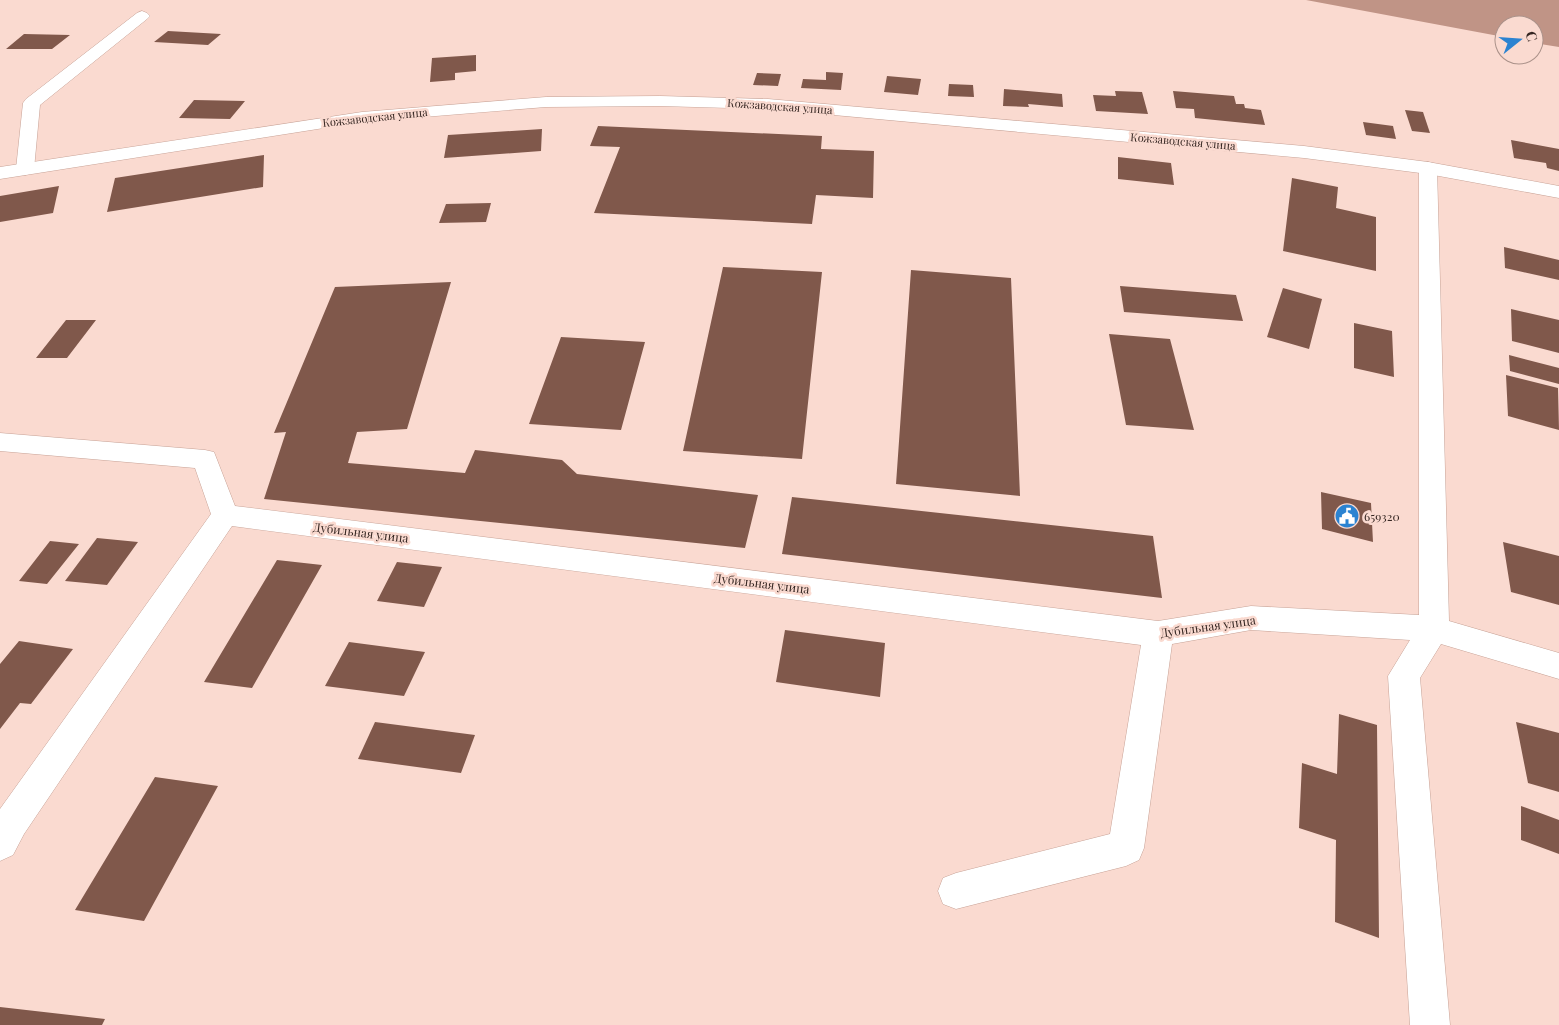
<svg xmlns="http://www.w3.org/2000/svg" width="1559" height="1025" font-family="'Playfair Display',serif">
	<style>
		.water { fill: #c09486 }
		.building { fill: #80584b }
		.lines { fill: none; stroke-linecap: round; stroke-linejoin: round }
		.minor-casing { stroke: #c7a296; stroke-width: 1 }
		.major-casing { stroke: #c7a296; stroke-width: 1 }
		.minor { fill: #fff; fill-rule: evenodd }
		.major { fill: #fff; fill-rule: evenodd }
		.labels { text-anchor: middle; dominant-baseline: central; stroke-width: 5; stroke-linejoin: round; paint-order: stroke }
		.far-street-label { font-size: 11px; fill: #352622; stroke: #fadad0 }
		.poi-label { font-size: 12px; fill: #352622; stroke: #fadad0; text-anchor: start }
		.street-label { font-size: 12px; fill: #352622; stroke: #fadad0 }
	</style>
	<rect width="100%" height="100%" fill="#fadad0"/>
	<path class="water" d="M1306,0H1559V47L1534,43V25H1504V37Z"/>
	<path class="building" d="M168,31L221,34L208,45L154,42Z
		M24,34L70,35L52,49H6Z
		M476,55V71L455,73V80L430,82L432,58Z
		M826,72L843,73L841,90L801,88L803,79L826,80Z
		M757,73L781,74L778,86L753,85Z
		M887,76L921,79L918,95L884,92Z
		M949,84L973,85L974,97L948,96Z
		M1004,89L1062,94L1063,107L1028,104L1029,107L1003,106Z
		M1115,91L1142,92L1148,114L1096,111L1093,95L1116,96Z
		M1173,91L1234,96L1236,104H1244L1245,108L1261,110L1265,125L1195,118L1194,109L1176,108Z
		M194,100L245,101L230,119L179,118Z
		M1405,110L1423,112L1430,133L1412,131Z
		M1363,122L1393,126L1396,139L1366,135Z
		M598,126L822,136L821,149L874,151L873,198L816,195L812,224L594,213L620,147L590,146Z
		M542,129L541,151L444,158L448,135Z
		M1511,140L1559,149V171L1547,168L1546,163L1514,158Z
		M264,155L263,187L107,212L115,178Z
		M1118,157L1171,163L1174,185L1118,179Z
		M1292,178L1338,187L1336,208L1376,217V271L1283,251Z
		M59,186L53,213L0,222V196Z
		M491,203L486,222L439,223L446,204Z
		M1504,247L1559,260V280L1505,268Z
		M723,267L822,272L802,459L683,451Z
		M911,270L1011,278L1020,496L896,484Z
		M451,282L407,429L357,432L348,463L465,473L475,450L562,460L577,474L758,495L745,548L264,499L286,432L274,433L335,287Z
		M1120,286L1236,295L1243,321L1124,312Z
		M1283,288L1322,299L1309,349L1267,337Z
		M1511,309L1559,320V353L1512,341Z
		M66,320H96L67,358H36Z
		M1354,323L1392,331L1394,377L1354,368Z
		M1109,334L1170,339L1194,430L1126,425Z
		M561,337L645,342L621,430L529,424Z
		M1509,355L1559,368V384L1510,371Z
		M1506,375L1558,388L1559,430L1508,416Z
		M1321,492L1371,503L1373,542L1322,529Z
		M792,497L1153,536L1162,598L782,554Z
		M97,538L138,542L107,585L65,581Z
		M50,541L79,544L47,584L19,581Z
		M1503,542L1559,556V605L1511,592Z
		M277,560L322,565L252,688L204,682Z
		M397,562L442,567L424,607L377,601Z
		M785,630L885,643L880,697L776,682Z
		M19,641L73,649L31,704L20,703L0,729V664Z
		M349,642L425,652L404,696L325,686Z
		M1339,714L1377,725L1379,938L1335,922L1336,840L1299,828L1302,763L1337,774Z
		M375,722L475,735L461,773L358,759Z
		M1516,722L1559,733V792L1528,783Z
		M155,777L218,786L144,921L75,910Z
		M1521,806L1559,820V854L1521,840Z
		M0,1007L105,1019L102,1025H0Z"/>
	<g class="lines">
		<defs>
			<path id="minor" d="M142,11L147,13L150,16L147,19L40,105L34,169L32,173L25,175L18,173L16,169L23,103L26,99L137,13Z
				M1428,162L1435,164L1437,168L1449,621L1559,653V679L1441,644L1420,678L1450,1025H1410L1388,676L1410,640L1251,630L1172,644L1144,848L1139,860L1126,866L956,909L943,904L938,891L943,878L956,873L1110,834L1141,645L232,526L24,834L13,855L0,861V809L211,514L195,468L0,451V433L205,450L214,452L235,506L1158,621L1251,606L1419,615V168L1421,164Z"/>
			<path id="major" d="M660,96L768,99L1304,146L1428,162L1559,186V198L1428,174L1304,158L768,109L660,106L546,107L362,122L0,179V167L362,112L546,97Z"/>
		</defs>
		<use href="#minor" class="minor-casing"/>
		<use href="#major" class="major-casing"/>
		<use href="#minor" class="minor"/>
		<use href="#major" class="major"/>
	</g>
	<defs>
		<symbol id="civic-disc" viewBox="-11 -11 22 22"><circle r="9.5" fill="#2b83d1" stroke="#fadad0"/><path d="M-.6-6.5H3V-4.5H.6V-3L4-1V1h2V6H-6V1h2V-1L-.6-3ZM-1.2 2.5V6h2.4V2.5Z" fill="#fff"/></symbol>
	</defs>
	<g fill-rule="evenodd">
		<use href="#civic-disc" x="1333" y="502" width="28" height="28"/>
	</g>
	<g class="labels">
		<g class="far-street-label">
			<text transform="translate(780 106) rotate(4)">Кожзаводская улица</text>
			<text transform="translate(375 117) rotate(-6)">Кожзаводская улица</text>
			<text transform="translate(1183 141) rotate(5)">Кожзаводская улица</text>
		</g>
		<g class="poi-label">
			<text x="1364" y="516">659320</text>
		</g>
		<g class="street-label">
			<text transform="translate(361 532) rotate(7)">Дубильная улица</text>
			<text transform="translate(762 583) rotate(7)">Дубильная улица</text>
			<text transform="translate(1208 626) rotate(-8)">Дубильная улица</text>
		</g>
	</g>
	<g transform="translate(1519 40) rotate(73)"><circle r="24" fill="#fadad0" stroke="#ab928a"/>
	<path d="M0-4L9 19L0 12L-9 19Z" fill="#2b83d1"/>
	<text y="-8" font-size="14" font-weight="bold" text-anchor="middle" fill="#352622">С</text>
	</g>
</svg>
